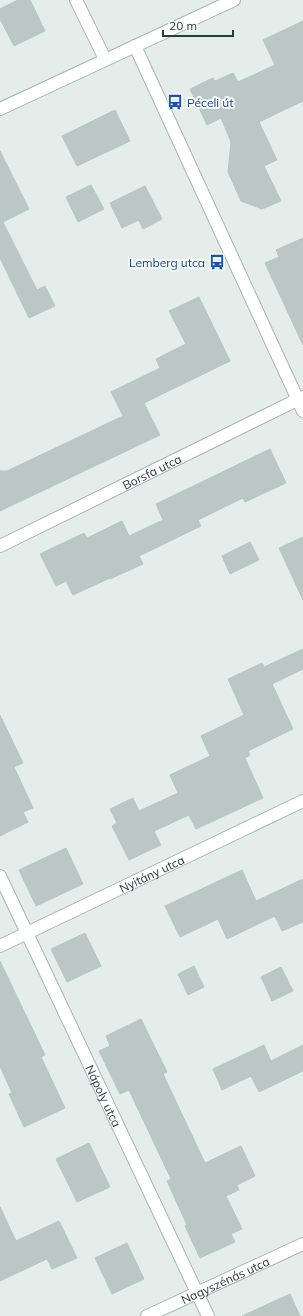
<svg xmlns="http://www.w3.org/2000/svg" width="303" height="1316" font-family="Mulish,sans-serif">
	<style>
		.building { fill: #bbc7c4; stroke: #b8c6c2 }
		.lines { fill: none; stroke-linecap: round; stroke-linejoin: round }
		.street-casing { stroke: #a8b5b2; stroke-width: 14 }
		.secondary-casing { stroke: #a1b5b0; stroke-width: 14 }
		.street { stroke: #fff; stroke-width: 12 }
		.secondary { stroke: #fff; stroke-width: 12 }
		.labels { text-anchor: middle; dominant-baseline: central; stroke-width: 4; stroke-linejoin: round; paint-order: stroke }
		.transit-label { font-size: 12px; fill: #164399; stroke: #f6faf8; text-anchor: start }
		.street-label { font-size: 12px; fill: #263d3a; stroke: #f6faf8 }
	</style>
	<rect width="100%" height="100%" fill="#e5edea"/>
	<path class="building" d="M18,0H30L45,31L14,46L0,19V9Z
		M303,21V101L259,122L277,160L264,166L281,201L262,209L241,201L228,172L231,142L221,118L207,125L190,89L213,78L215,81L233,73L238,82L275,65L263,40Z
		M115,110L130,141L77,166L62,136Z
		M0,151L29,209L3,222L37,290L45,286L55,306L29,318L0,258Z
		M91,185L104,209L78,222L66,197Z
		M145,186L162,219L143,229L139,220L122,228L110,203Z
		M303,238V345L265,263L279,257L276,250Z
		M199,297L230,361L144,403L160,435L0,511V471H7L123,416L111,392L160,368L156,359L186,344L169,311Z
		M270,449L286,483L245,502L243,498L198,520L201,526L139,556L143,564L110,579V578L73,595L66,581L56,586L40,554L84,533L87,538L122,521L129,536L163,520L156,504Z
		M303,537V600L279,548Z
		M250,542L259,560L230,574L222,556Z
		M303,649V669L272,684L293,729L248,751L250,755L245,758L263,798L196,829L189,815L154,831L161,845L129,860L112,826L117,823L110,809L133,798L139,811L178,793L170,775L210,756L201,736L244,715L228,679L262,663L264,667Z
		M0,715L23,763L14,767L33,808L23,812L28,822L0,836Z
		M66,848L83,884L36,906L19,870Z
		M242,870L256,901L303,879V922L282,931L275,916L227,939L218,919L180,937L165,906Z
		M85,933L101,966L67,982L51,949Z
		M0,961L45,1055L41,1057L65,1108L24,1127L9,1094L12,1093L0,1066Z
		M194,966L204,987L188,995L178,974Z
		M281,967L293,991L272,1001L261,977Z
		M141,1019L167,1072L163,1074L205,1163L241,1146L255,1176L237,1185L239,1190L226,1196L242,1229L231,1234L235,1242L200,1258L185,1226L187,1225L167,1181L171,1179L129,1090L120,1094L99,1051L110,1046L106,1036Z
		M264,1045L271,1061L303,1045V1071L259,1092L251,1076L222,1090L213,1069Z
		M89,1143L110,1187L77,1202L56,1159Z
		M0,1207L16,1241L59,1221L77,1258L52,1269L47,1259L0,1281Z
		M127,1243L144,1279L112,1294L95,1258Z
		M290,1294L300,1316H242Z"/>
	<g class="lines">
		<defs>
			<g id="street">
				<path d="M76,0L105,59"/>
				<path d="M135,46L303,411"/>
				<path id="s1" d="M0,546L303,397"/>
				<path id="s2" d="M0,876L208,1316"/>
				<path id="s3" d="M0,946L303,801"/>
				<path id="s4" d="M147,1316L303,1244"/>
			</g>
			<path id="secondary" d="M0,109L234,0"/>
		</defs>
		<use href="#street" class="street-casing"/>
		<use href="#secondary" class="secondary-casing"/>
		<use href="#street" class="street"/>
		<use href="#secondary" class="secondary"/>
	</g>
	<defs>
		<symbol id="bus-bare" viewBox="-9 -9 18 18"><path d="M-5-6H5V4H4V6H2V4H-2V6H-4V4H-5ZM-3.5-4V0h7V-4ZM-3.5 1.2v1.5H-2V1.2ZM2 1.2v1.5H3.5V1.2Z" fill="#1a4fb4" stroke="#f6faf8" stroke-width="2.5" paint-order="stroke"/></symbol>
	</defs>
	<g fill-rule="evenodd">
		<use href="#bus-bare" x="164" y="91" width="22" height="22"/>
		<use href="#bus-bare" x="206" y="251" width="22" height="22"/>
	</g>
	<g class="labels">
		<g class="transit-label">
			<text x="187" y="102">Péceli út</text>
			<text x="205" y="262" text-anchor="end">Lemberg utca</text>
		</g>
		<g class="street-label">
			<text stroke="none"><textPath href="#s1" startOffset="169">Borsfa utca</textPath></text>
			<text stroke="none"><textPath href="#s3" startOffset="168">Nyitány utca</textPath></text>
			<text stroke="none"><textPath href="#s2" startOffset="243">Nápoly utca</textPath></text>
			<text stroke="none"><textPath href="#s4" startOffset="86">Nagyszénás utca</textPath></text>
		</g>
	</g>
	<path d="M163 30v6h70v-6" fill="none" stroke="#263d3a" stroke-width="2"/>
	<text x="169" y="30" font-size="12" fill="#263d3a" stroke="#f6faf8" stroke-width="3" paint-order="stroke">20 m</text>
</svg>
